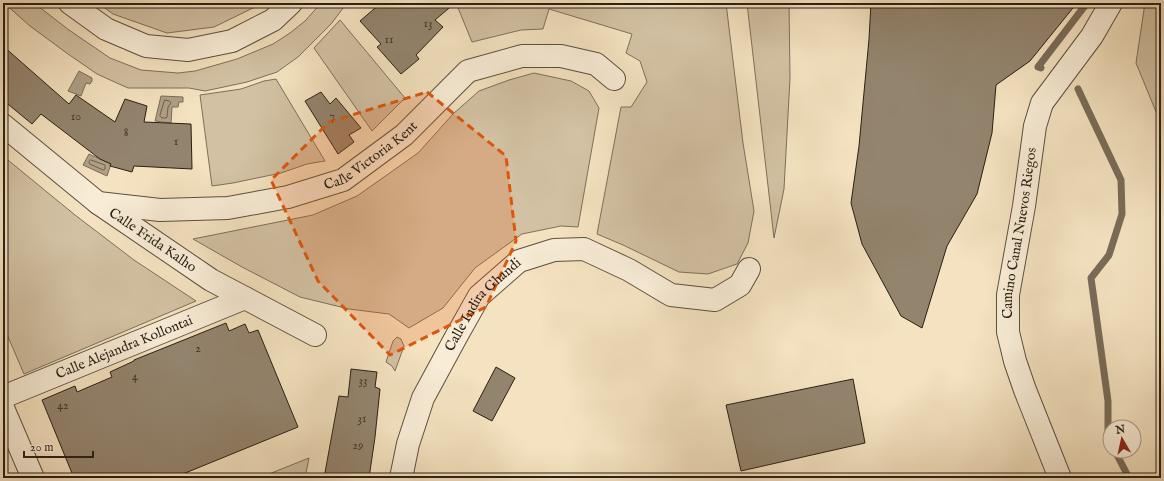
<svg xmlns="http://www.w3.org/2000/svg" width="1164" height="481" font-family="'IM FELL English',serif">
	<style>
		.green { fill: #d2c1a3; stroke: #7e705c }
		.water { fill: #afa086; stroke: #7a6c59 }
		.lines { fill: none; stroke-linecap: round; stroke-linejoin: round }
		.shore { stroke: #6c604e; stroke-width: 1 }
		.stream { stroke: #7a6c59; stroke-width: 7 }
		.building { fill: #93846e; stroke: #2a1f15 }
		.minor-casing { stroke: #5c5040; stroke-width: 24 }
		.minor { stroke: #f8ecd6; stroke-width: 22 }
		.marked { fill: #de560c; fill-opacity: 0.2; stroke: #de560c; stroke-width: 3; stroke-dasharray: 8 5; stroke-linejoin: round }
		.labels { text-anchor: middle; dominant-baseline: central; stroke-width: 3.5; stroke-linejoin: round; paint-order: stroke }
		.number-label { font-size: 12px; fill: #44382b }
		.street-label { font-size: 14px; fill: #2a1f15; stroke: #f8ecd6 }
	</style>
	<rect width="100%" height="100%" fill="#f4e2c0"/>
	<filter id="stains"><feTurbulence type="fractalNoise" baseFrequency=".005" numOctaves="4"/><feColorMatrix values="0 0 0 0 .2 0 0 0 0 .09 0 0 0 0 .02 0 0 0 .5 -.17"/></filter>
	<radialGradient id="worn" r=".72"><stop offset=".6" stop-color="#630" stop-opacity="0"/><stop offset="1" stop-color="#630" stop-opacity=".3"/></radialGradient>
	<path class="green" d="M4,3H34L69,30L110,58L141,70L178,73L195,71L237,59L273,44L290,33L305,21L321,3H347L331,24L298,57L277,72L247,82L205,91L189,88H128L97,74L68,54L30,26Z
		M98,3H260L255,7L214,27L167,33L113,14Z
		M456,3H726L743,143L754,211L748,243L737,264L708,274L679,272L623,245L597,234L621,107H631L647,82L640,61L626,53L632,34L549,9L543,29L521,30L472,42Z
		M747,3H789L790,78L784,189L774,238Z
		M1145,3H1161V124L1136,63Z
		M340,20L405,98L372,131L314,48Z
		M534,73L571,81L589,91L599,108L578,227L561,226L522,234L475,268L443,308L409,328L389,314L349,309L300,297L242,267L193,239L313,215L357,196L418,153L453,114L479,91L509,80Z
		M276,79L325,161L307,164L281,173L233,183L212,186L200,95L241,89L264,81Z
		M3,156L75,215L134,260L196,301L24,374L3,325Z
		M397,337L401,339L404,346L395,371L392,366L386,362L393,341Z
		M309,458L305,478H259Z"/>
	<path class="water" d="M79,71L92,78V81L90,84L86,83L81,96L68,91Z
		M161,96L183,97V102H179L178,107H172L171,123L155,121Z
		M89,154L111,164L107,176L83,165Z"/>
	<g class="lines">
		<path class="shore" d="M165,100L169,101L171,103L168,107L167,117L166,118H162L160,116Z
			M91,160L105,165V169L103,170L90,164L89,162Z"/>
		<path class="stream" d="M1041,68L1038,67L1087,3
			M1078,89L1121,180L1122,214L1109,255L1091,278L1108,401V439L1110,443
			M1115,451L1129,478"/>
	</g>
	<path class="building" d="M381,3H455L435,20L443,27L416,55L419,59L401,74L377,47L381,44L360,21Z
		M871,3H1077L1030,61L996,85L992,133L977,194L947,246L922,328L901,316L862,244L851,203L859,146L869,39Z
		M3,46L69,104L76,95L115,122L125,99L147,106L144,122L191,124L192,169L134,166L132,172L110,166L111,164L100,159L41,114L32,124L3,100Z
		M321,92L330,104L336,98L361,128L349,135L354,142L338,154L305,101Z
		M226,323L229,331L245,324L249,333L258,330L298,427L173,478H74L42,400L75,386L77,392L112,377L110,372L134,361V360Z
		M496,367L515,378L492,421L473,411Z
		M351,369L377,372L375,387L380,389L375,437L369,478H324L339,396L348,397Z
		M853,379L865,443L741,471L726,405Z"/>
	<g class="lines">
		<defs>
			<g id="minor">
				<path d="M70,3L106,29L146,46L188,50L232,41L273,20L291,3"/>
				<path id="s1" d="M3,125L98,203L211,280L315,335"/>
				<path id="s2" d="M98,203L160,210L228,208L288,197L343,180L404,135L468,71L522,56H561L596,64L614,79"/>
				<path id="s3" d="M3,397L245,298"/>
				<path d="M3,408L33,478"/>
				<path id="s4" d="M401,478L408,444L423,398L456,337L479,296L519,261L554,250L584,249L629,270L671,295L715,300L740,285L749,269"/>
				<path id="s5" d="M1060,478L1025,390L1015,361L1008,332V295L1024,206L1035,126L1042,103L1092,36L1111,3"/>
			</g>
		</defs>
		<use href="#minor" class="minor-casing"/>
		<use href="#minor" class="minor"/>
	</g>
	<path class="marked" d="M427,92L506,156L516,241L486,307L390,355L318,281L271,180L329,122Z"/>
	<g class="labels">
		<g class="number-label">
			<text x="428" y="23">13</text>
			<text x="389" y="39">11</text>
			<text x="76" y="116">10</text>
			<text x="332" y="116">7</text>
			<text x="126" y="132">8</text>
			<text x="176" y="141">1</text>
			<text x="198" y="348">2</text>
			<text x="135" y="376">4</text>
			<text x="363" y="380">33</text>
			<text x="63" y="405">42</text>
			<text x="362" y="418">31</text>
			<text x="358" y="445">29</text>
		</g>
		<g class="street-label">
			<text stroke="none"><textPath href="#s2" startOffset="285">Calle Victoria Kent</textPath></text>
			<text stroke="none"><textPath href="#s5" startOffset="255">Camino Canal Nuevos Riegos</textPath></text>
			<text stroke="none"><textPath href="#s1" startOffset="189">Calle Frida Kalho</textPath></text>
			<text stroke="none"><textPath href="#s4" startOffset="195">Calle Indira Ghandi</textPath></text>
			<text stroke="none"><textPath href="#s3" startOffset="131">Calle Alejandra Kollontai</textPath></text>
		</g>
	</g>
	<rect width="1164" height="481" fill="none" stroke="#f4e2c0" stroke-width="16"/>
	<rect x="4" y="4" width="1156" height="473" fill="none" stroke="#2a1f15" stroke-width="2"/>
	<rect x="8" y="8" width="1148" height="465" fill="none" stroke="#2a1f15"/>
	<g transform="translate(1122 439) rotate(351)"><circle r="19" fill="#f8ecd6" stroke="#a69a89"/>
	<path d="M0-3L7 15L0 10L-7 15Z" fill="#8f2418"/>
	<text y="-6" font-size="11" font-weight="bold" text-anchor="middle" fill="#2a1f15">N</text>
	</g>
	<path d="M24 451v6h69v-6" fill="none" stroke="#2a1f15" stroke-width="2"/>
	<text x="30" y="451" font-size="12" fill="#2a1f15" stroke="#f8ecd6" stroke-width="3" paint-order="stroke">20 m</text>
	<rect width="100%" height="100%" filter="url(#stains)"/>
	<rect width="100%" height="100%" fill="url(#worn)"/>
</svg>
